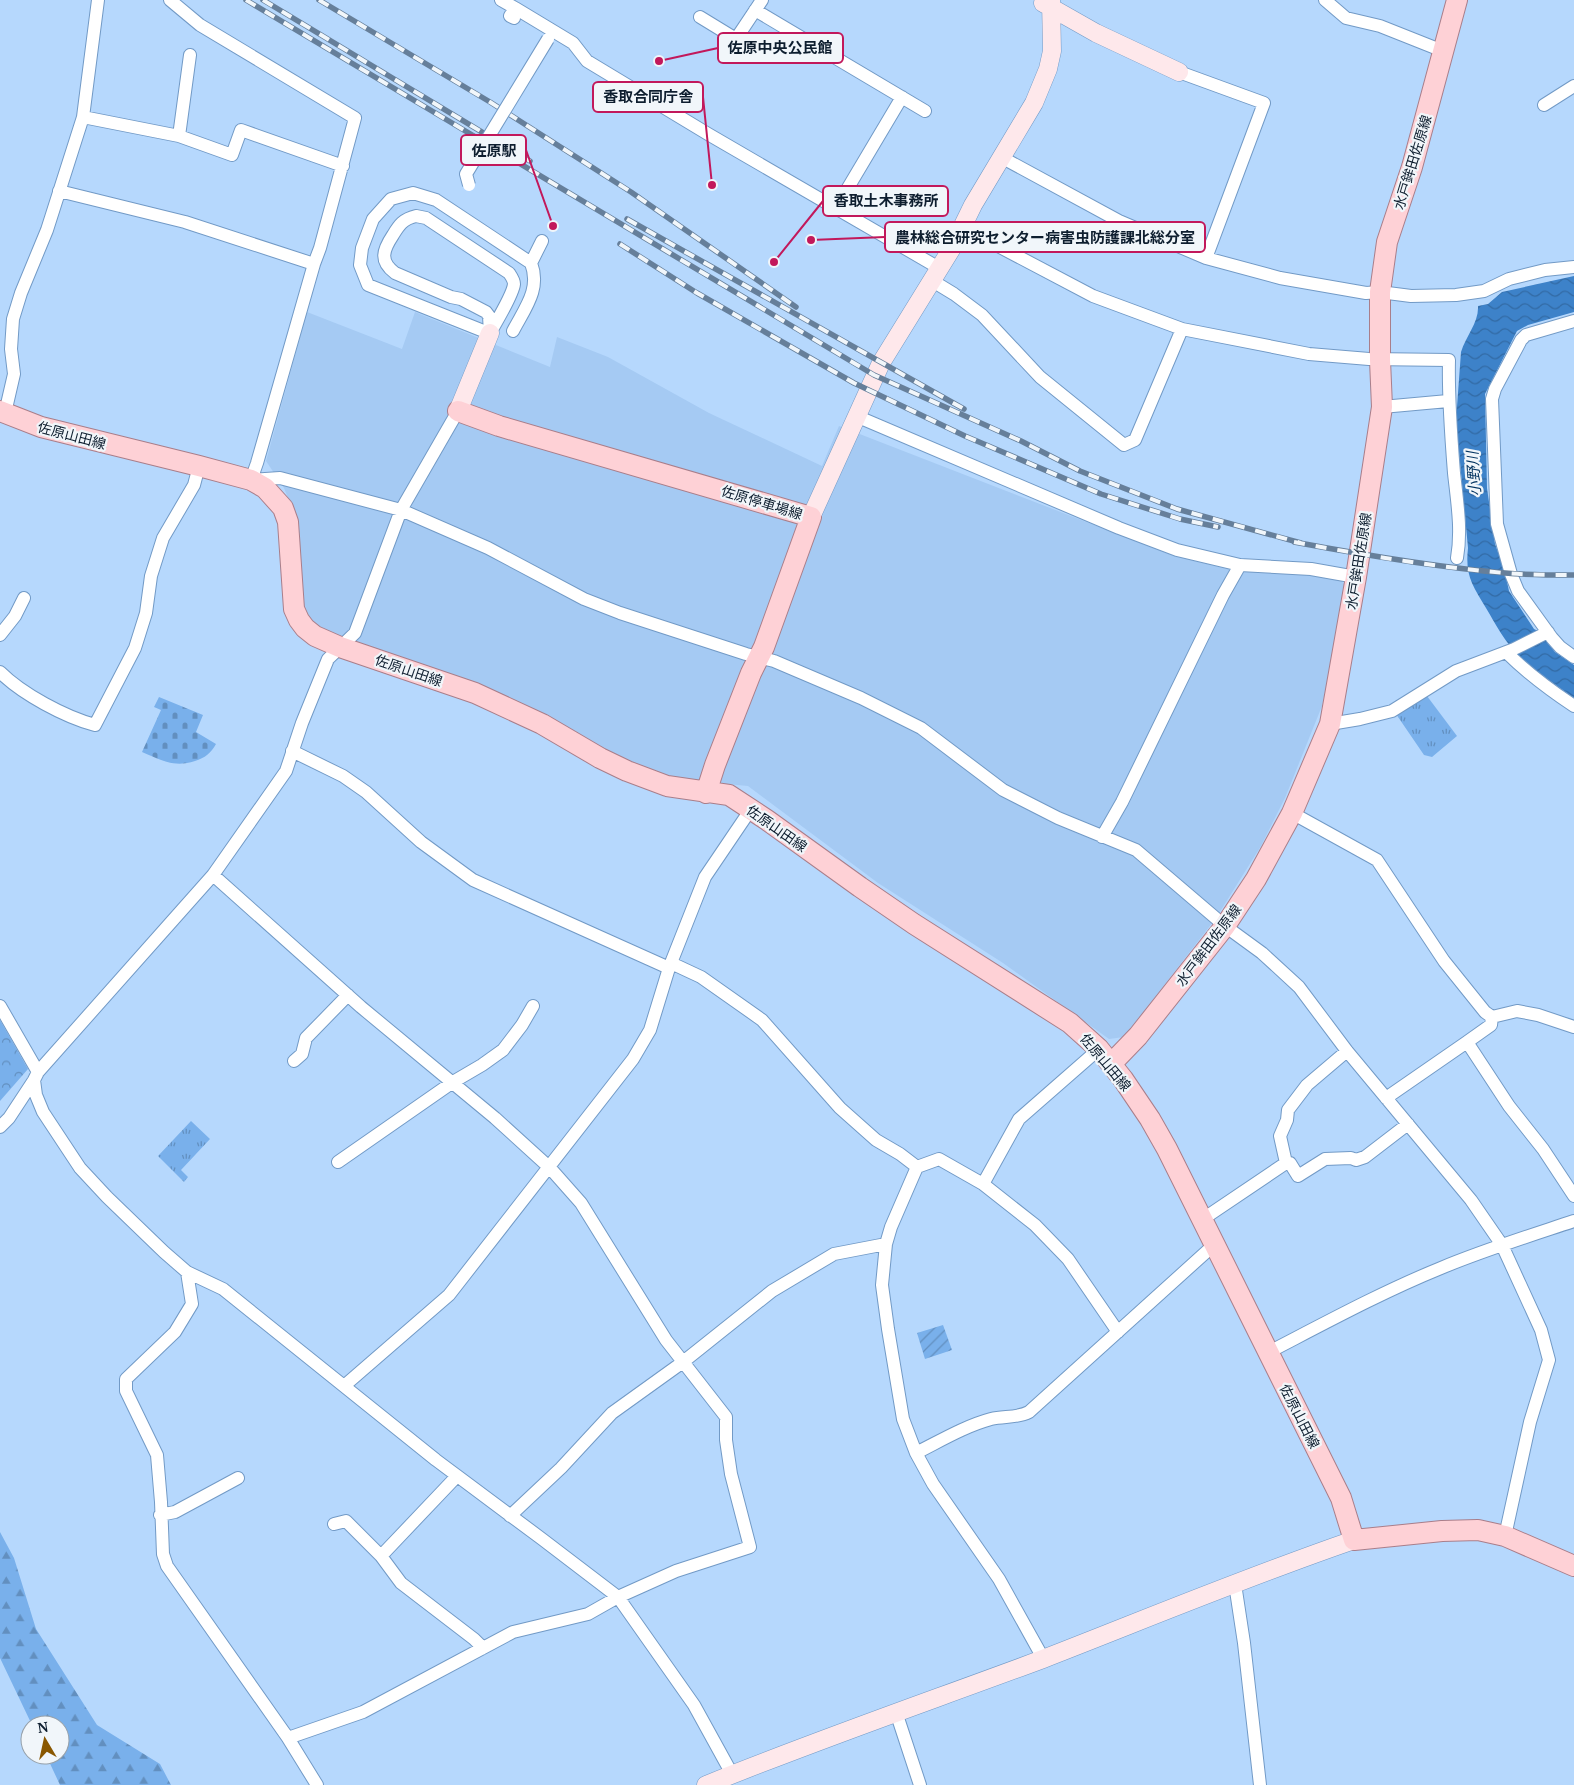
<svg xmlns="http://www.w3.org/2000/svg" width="1574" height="1785" font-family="'PT Serif','Noto Sans JP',serif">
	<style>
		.built { fill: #a5caf3 }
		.grass { fill: url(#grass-tufts) }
		.forest { fill: url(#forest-firs) }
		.cemetery { fill: url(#cemetery-stones) }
		.park { fill: url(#park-crowns) }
		.garden { fill: url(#garden-furrows) }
		.water { fill: url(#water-waves) }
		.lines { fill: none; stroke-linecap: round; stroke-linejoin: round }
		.street-casing { stroke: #729ac6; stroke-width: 14 }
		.secondary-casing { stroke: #729ac6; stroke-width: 19 }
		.primary-casing { stroke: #a97e8a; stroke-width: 22 }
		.street { stroke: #fff; stroke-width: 12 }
		.secondary { stroke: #fee8eb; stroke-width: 18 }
		.primary { stroke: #fed1d6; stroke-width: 20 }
		.rail-casing { stroke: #667f9a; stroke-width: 5.5 }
		.rail { stroke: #f1f6fa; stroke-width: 4; stroke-dasharray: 11; stroke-linecap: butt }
		.street-bridge-casing { stroke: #729ac6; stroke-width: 14; stroke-linecap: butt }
		.street-bridge { stroke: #fff; stroke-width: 12 }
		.labels { text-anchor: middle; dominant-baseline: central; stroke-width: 4.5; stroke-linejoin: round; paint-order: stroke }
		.street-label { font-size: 14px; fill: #0e1e2f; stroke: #f1f6fa }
		.water-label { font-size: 15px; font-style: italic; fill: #00325f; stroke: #f1f6fa }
		.leader { fill: none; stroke: #c2185b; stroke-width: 2 }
		.callout-dot { fill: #c2185b; stroke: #f1f6fa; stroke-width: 2 }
		.callout { fill: #f1f6fa; stroke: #c2185b; stroke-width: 2 }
		.callout-label { font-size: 15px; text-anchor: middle; font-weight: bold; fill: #0e1e2f }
	</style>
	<defs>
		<pattern id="grass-tufts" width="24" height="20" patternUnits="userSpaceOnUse" patternTransform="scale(1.25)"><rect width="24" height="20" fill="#79b0eb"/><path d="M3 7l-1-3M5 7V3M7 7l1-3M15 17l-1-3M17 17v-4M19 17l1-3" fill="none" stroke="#628fbf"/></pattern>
		<pattern id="forest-firs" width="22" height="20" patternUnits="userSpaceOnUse" patternTransform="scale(1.25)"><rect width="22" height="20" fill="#79b0eb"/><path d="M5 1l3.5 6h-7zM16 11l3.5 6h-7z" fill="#628fbf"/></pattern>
		<pattern id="cemetery-stones" width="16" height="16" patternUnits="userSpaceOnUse" patternTransform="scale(1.25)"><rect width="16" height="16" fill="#79b0eb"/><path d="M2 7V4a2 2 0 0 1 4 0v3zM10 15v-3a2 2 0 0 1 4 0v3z" fill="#628fbf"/></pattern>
		<pattern id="park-crowns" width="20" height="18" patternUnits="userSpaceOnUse" patternTransform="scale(1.25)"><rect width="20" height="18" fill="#79b0eb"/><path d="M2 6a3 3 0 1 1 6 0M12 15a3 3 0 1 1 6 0" fill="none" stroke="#628fbf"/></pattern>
		<pattern id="garden-furrows" width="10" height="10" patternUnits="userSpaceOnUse" patternTransform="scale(1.25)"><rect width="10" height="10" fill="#79b0eb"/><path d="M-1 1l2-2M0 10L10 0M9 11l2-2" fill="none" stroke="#628fbf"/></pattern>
		<pattern id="water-waves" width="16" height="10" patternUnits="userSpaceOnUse" patternTransform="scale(1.25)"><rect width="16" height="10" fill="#3d82c9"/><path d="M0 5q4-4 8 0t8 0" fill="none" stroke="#326aa4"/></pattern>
	</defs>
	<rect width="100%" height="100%" fill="#b6d8fd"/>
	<path class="built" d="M307,312L402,349L415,312L550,367L557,337L608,357L709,413L822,466L839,426L1174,556L1227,569L1276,572L1340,579L1344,584L1336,636L1322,706L1285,798L1261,846L1216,918L1124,1037L1109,1039L1003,963L878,883L748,786L694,781L651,772L362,644L316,627L304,613L295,515L284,488L266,461Z"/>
	<path class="grass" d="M1427,696L1457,736L1432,757L1424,755L1396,714Z
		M191,1121L210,1139L181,1170L188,1177L184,1182L158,1156Z"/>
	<path class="forest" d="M0,1532L14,1558L36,1629L97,1725L160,1764L171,1785H60L46,1755H60V1725H32L0,1658Z"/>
	<path class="cemetery" d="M159,697L203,715L196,732L216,744C211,753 205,758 195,761C174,768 161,760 142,752L161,710L154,707Z"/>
	<path class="park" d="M0,1020L28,1069L0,1101Z"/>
	<path class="garden" d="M943,1325L952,1350L925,1359L917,1333Z"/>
	<path class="water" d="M1574,276V312L1528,325L1517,331L1485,394L1487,488L1495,544L1504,568L1509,591L1534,629L1538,631L1555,652L1574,665V698C1555,685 1536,671 1519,656C1505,642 1496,625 1486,608C1472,585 1465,575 1468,548L1456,420L1461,352C1466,336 1479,322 1478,306L1488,304L1502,292Z"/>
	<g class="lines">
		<defs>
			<path id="street" d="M170,0L200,25L355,118L320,248L314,264
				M501,0L515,8L510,16L514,18
				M1325,0L1346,18L1380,26L1443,51
				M515,8L573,43L587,61L708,134L939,268
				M755,10L925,111
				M700,17L736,39L762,0
				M1179,72L1264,103L1206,258
				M1544,105L1574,86
				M83,117L179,136L232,155L241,130L343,166
				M179,136L190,55
				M1001,157L1119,221L1206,258L1280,278L1366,293L1380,292L1411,296L1456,295L1484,291L1509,279L1545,270L1574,267
				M59,191L185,222L314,264L257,463L251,480L280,478L401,510L488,548L584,599L620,613L746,654L774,661L861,698L921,728L1003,790L1058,818L1136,850L1225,926L1262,953L1299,987L1347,1051L1471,1200L1502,1245L1541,1330L1549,1360L1530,1422L1505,1536
				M836,208L902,97
				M416,216L426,218L509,273C511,276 514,280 514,284C513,295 496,322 490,333L489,316L486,312L461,299L451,297L395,273C379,261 383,250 393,235C399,225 403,219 416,216Z
				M962,227L1093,296L1182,329L1309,354L1369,359L1449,360C1448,398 1451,435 1454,473C1457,501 1462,530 1457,558
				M931,280L954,294L982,315L1040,377L1124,445L1135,440L1182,329
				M1574,321L1526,335L1521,340L1495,389L1492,399L1497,524L1511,574L1518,591L1552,638L1560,647L1574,657
				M481,330L368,285L360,265L362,248L373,219L391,199L413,193L436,200L531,263
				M513,331C525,308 541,289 531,263L542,241
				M1382,407L1448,401
				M458,411L401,510L355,633L328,659L302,723L286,771L213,875L38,1072L34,1080L36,1095L43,1112L80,1168L107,1197L164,1252L187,1272L223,1289L436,1460L542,1539L618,1597L694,1705L732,1774
				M5,413L14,374L11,349L13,319L21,293L47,230L83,117L98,0
				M856,416L1119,528L1177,550L1240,565L1311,569L1356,577
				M0,635L15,616L24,598
				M1506,652C1527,673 1550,690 1574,706
				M0,672C22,694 65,717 95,725L135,648L146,613L151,576L163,538L194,485L199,466
				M1330,724L1360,719L1392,711L1456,671L1514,649L1548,632
				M292,751L343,776L366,792L421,842L473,880L669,968
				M1292,813L1377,860L1444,961L1485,1012L1492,1017L1491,1025L1467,1042L1509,1106L1543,1149L1574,1196
				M1102,837L1122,802L1223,595L1240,565
				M213,875L361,1007L495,1118L550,1168L581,1203L666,1340L726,1417V1440L731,1474L750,1547L676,1571L618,1597L588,1614L513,1632L363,1712L288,1738
				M671,963L701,977L762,1020L840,1108L876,1140L900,1154L917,1167L939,1159L983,1184L1035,1225L1068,1259L1118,1332
				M0,1006L38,1072
				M1492,1017L1517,1011L1538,1015L1574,1027
				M294,1061L302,1054L306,1038L348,995
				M1386,1098L1467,1042
				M0,1127L9,1118L34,1080
				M338,1162L453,1082L482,1065L503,1050L522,1025L533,1006
				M1286,1163H1290L1298,1176L1325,1159L1351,1158L1356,1160L1365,1157L1408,1124
				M917,1167L891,1227L886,1244L882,1285L888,1329L903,1419L916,1453L933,1484L999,1579L1043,1658
				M983,1184L1019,1119L1099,1049
				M1203,1219L1286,1163L1280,1136L1287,1120L1288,1110L1307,1085L1347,1051
				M187,1272L192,1304L175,1332L126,1379V1391L157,1455L161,1502L163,1554L167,1566L288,1738L317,1785
				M1269,1352C1325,1323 1382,1292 1441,1268C1484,1250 1529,1236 1574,1221
				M344,1386L449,1295L633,1059L650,1030L669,968L705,877L751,809
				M916,1453C940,1441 965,1426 991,1419C1004,1416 1018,1418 1029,1412L1215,1244
				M160,1515L175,1512L238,1478
				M510,1516L561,1468L612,1413L683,1362L772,1291L834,1254L886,1244
				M334,1524L346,1521L381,1556L401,1583L474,1639L483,1648
				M381,1556L457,1476
				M1235,1584L1244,1643L1260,1785
				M896,1712L920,1785"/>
			<path id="secondary" d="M1043,3L1096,33L1179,72
				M458,411L490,333
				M811,517L881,363L952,248L973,205L1034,103L1048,69L1052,51L1051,0
				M706,1785C817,1740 930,1701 1043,1659C1146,1619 1249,1576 1354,1540"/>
			<path id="primary" d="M0,411L41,427L199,466L251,480L265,488L283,508L288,522L294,609L299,620L305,628L315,636L340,647L475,693L542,724L600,758L627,771L667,786L729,795L767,820L860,887L914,924L1070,1023L1099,1049L1123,1079L1150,1119L1167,1149L1341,1498L1354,1540L1442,1531L1478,1530L1505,1536L1574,1566
				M458,411L499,426L811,517L764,647L751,673L715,765L706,793
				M1111,1064L1138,1036L1225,926L1256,879L1292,813L1330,724L1356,577L1382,407L1380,360V292L1387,242L1412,167L1457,0"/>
		</defs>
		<use href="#street" class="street-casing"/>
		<use href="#secondary" class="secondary-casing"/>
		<use href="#primary" class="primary-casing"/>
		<use href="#street" class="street"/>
		<use href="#secondary" class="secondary"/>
		<use href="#primary" class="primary"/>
		<defs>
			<path id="rail" d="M246,0L874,375L1021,441L1080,471L1177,509L1301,543
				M263,0L530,161
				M319,0L490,102L631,192L796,307
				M627,219L964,409
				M620,244L697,293L854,383L965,436L1101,494L1180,519L1218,527
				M1294,542C1364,555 1434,567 1505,573C1528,575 1551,575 1574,575"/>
		</defs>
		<use href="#rail" class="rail-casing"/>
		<use href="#rail" class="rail"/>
		<defs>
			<path id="street-bridge" d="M469,185L466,174L548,39"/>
		</defs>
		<use href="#street-bridge" class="street-bridge-casing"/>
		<use href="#street-bridge" class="street-bridge"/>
	</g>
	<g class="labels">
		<g class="street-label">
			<text transform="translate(1412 162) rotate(-73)">水戸鉾田佐原線</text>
			<text transform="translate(72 435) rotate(15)">佐原山田線</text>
			<text transform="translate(762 502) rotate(17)">佐原停車場線</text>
			<text transform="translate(1358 561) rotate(-81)">水戸鉾田佐原線</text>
			<text transform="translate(409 670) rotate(19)">佐原山田線</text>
			<text transform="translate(777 828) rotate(35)">佐原山田線</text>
			<text transform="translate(1208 945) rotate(-53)">水戸鉾田佐原線</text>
			<text transform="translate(1106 1062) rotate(50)">佐原山田線</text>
			<text transform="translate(1300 1416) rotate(63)">佐原山田線</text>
		</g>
		<g class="water-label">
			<text transform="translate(1473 474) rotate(-94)">小野川</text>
		</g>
	</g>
	<path class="leader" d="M659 61L718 48M712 185L703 97M553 226L526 150M774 262L823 201M811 240L885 237"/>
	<g class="callout-dot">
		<circle cx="659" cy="61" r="5"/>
		<circle cx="712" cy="185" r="5"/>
		<circle cx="553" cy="226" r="5"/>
		<circle cx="774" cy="262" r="5"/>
		<circle cx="811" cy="240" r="5"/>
	</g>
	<g class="callout">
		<rect x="718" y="33" width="125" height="30" rx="5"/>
		<rect x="593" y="82" width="110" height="30" rx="5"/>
		<rect x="461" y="135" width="65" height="30" rx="5"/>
		<rect x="823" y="186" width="125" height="30" rx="5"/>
		<rect x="885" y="222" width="320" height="30" rx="5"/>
	</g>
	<g class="callout-label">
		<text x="780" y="53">佐原中央公民館</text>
		<text x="648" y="102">香取合同庁舎</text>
		<text x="494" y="156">佐原駅</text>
		<text x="886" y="206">香取土木事務所</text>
		<text x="1045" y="243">農林総合研究センター病害虫防護課北総分室</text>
	</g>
	<g transform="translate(45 1740) rotate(351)"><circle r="24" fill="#f1f6fa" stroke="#96a0a9"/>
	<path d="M0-4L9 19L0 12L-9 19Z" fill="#895700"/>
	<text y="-8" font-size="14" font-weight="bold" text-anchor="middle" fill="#0e1e2f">N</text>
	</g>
</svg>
